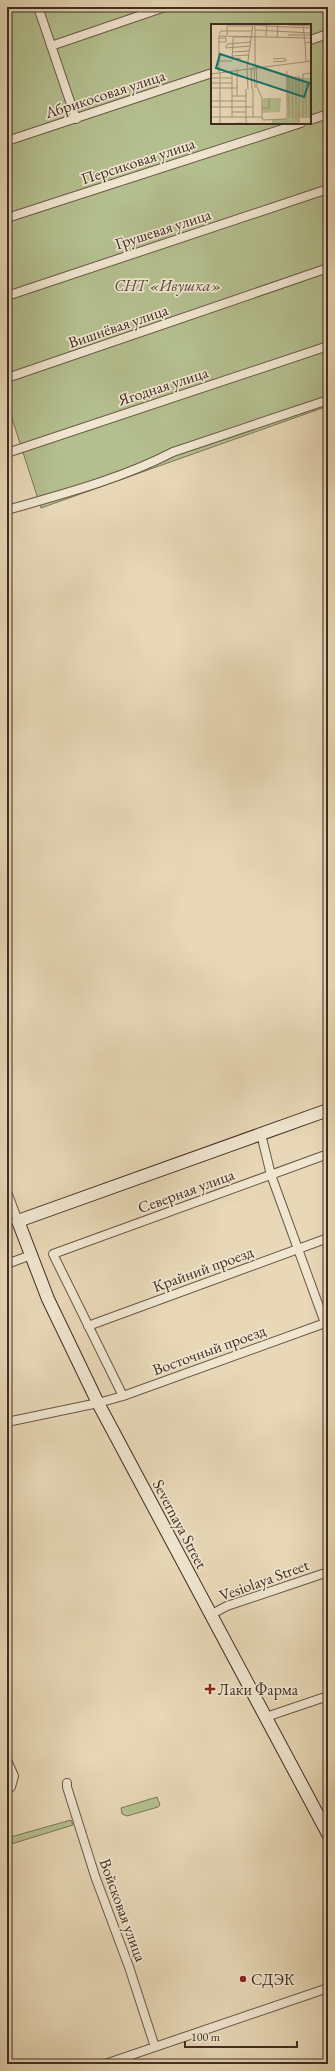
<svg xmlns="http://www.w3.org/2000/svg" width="335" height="2071" font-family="'EB Garamond',serif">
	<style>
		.green { fill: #b4bf8f; stroke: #7a7658; fill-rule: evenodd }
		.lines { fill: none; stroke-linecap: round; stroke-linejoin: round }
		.street-casing { stroke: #6a5747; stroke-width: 10 }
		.secondary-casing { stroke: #402c22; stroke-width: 14 }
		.street { stroke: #f0e6d0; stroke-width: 8 }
		.secondary { stroke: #f0e6d0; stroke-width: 12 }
		.poi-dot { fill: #8f2418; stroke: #f0e6d0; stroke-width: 1.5 }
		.labels { text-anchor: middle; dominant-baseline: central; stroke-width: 3.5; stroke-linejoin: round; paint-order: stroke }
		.street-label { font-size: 16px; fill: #402c22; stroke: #f0e6d0 }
		.park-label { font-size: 16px; font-style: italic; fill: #574938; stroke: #f0e6d0 }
		.poi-label { font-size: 16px; fill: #402c22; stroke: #f0e6d0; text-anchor: start }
		.inset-road { fill: none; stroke: #a5937b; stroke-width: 1 }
		.view { fill: #0f766e; fill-opacity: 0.15; stroke: #0f766e; stroke-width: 2 }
		.inset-edge { fill: none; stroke: #402c22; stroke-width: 2 }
	</style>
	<rect width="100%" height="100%" fill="#e8d8b7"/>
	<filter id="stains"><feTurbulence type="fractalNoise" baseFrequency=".005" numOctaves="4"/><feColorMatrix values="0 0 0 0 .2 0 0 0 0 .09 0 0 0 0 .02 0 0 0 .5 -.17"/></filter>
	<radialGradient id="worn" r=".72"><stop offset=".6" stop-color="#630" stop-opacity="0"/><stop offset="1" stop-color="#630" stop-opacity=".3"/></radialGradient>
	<path class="green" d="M7,7H328V406L41,508L7,403ZM212,25H310V123H212Z
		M157,1797L160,1805L158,1807L127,1816L122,1814L121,1808Z
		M71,1820L73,1825L8,1845L7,1838Z"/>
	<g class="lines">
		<defs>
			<path id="street" d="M38,7L76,119
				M310,40L328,34
				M51,46L165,7
				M310,120L328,114
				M7,141L212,73
				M7,218L301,123
				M7,296L328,189
				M7,378L328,268
				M7,453L328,346
				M7,510C63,494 121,479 173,452L328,400
				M261,1134L271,1175L325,1323
				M7,1192L18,1221
				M7,1264L31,1255
				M88,1326L328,1238
				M123,1396L53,1254L328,1154
				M7,1422L98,1403L123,1396L328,1322
				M210,1615L227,1606L328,1572
				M266,1717L328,1696
				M7,1760L14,1776L11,1787L7,1789
				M67,1783V1787L95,1876L129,1967L155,2047
				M105,2064L328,1988"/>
			<path id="secondary" d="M328,1110L18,1221L48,1299L98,1403L328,1834"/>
		</defs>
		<use href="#street" class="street-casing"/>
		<use href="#secondary" class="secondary-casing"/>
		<use href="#street" class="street"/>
		<use href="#secondary" class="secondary"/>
	</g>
	<g class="poi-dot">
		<path d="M208 1683h4v4h4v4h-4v4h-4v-4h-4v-4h4z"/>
		<circle cx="243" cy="1979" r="4"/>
	</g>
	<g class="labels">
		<g class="street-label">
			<text transform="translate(105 94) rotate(-18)">Абрикосовая улица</text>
			<text transform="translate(138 161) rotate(-18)">Персиковая улица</text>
			<text transform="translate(163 229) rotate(-18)">Грушевая улица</text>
			<text transform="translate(118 326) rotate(-19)">Вишнёвая улица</text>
			<text transform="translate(163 386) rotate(-18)">Ягодная улица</text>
			<text transform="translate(186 1191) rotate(-20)">Северная улица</text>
			<text transform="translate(203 1269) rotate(-20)">Крайний проезд</text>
			<text transform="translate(209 1350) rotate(-20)">Восточный проезд</text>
			<text transform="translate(180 1524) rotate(62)">Severnaya Street</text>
			<text transform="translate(264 1580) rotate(-20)">Vesiolaya Street</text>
			<text transform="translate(123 1910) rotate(70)">Войсковая улица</text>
		</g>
		<g class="park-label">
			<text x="168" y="285">СНТ «Ивушка»</text>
		</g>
		<g class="poi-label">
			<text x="218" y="1689">Лаки Фарма</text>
			<text x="251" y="1979">СДЭК</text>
		</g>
	</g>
	<g transform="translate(211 24)">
		<rect width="100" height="100" fill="#e8d8b7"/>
		<path d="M75,53L100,54V94H88V100H61V95H84L77,94ZM52,74H70L69,88L51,89Z" fill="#b4bf8f"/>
		<path class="inset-road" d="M92,0L94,19L100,18M43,1L56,2M44,1V43M78,1L100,2M56,2L100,4M44,6L100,9M8,10L10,7H41M8,11V48M16,11V2H42M77,11H100M8,12L100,14M55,12L56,0M66,13L67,0M7,18H15V14H8M22,19V13H40M22,19L21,35L30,34M94,19L95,38M15,24L16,20L40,18M15,24L39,22M22,28L38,27M21,32L38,31M62,35L74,34L75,37L62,38M8,37H21M45,43L46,63M40,44L41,65M41,44H43L44,64M26,45V72M21,46V93M76,47V95M9,48V100M0,50L100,37M78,52V95M81,52L82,95M85,52V95M88,52V100M0,54H21M0,59H21M95,60V94M99,60V94M46,63L51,74V93M0,64H26M35,65V100M37,65L36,44L42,0M42,65V93M21,72H35M0,77H35M0,83H42M51,84H58V74M21,88H35M0,93H51M51,93L52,96L76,95M92,94V50L100,49M16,100L31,99"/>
		<path class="view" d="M9,30L98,59L93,73L5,44Z"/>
		<rect width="100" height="100" class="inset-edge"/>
	</g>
	<rect width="335" height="2071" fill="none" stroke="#e8d8b7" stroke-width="24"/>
	<rect x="8" y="8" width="319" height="2055" fill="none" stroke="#402c22" stroke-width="2"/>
	<rect x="12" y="12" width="311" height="2047" fill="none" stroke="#402c22"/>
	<path d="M185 2041v6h112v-6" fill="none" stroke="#402c22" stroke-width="2"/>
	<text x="191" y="2041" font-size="12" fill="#402c22" stroke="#f0e6d0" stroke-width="3" paint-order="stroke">100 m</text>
	<rect width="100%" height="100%" filter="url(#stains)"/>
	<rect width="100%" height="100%" fill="url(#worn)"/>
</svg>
